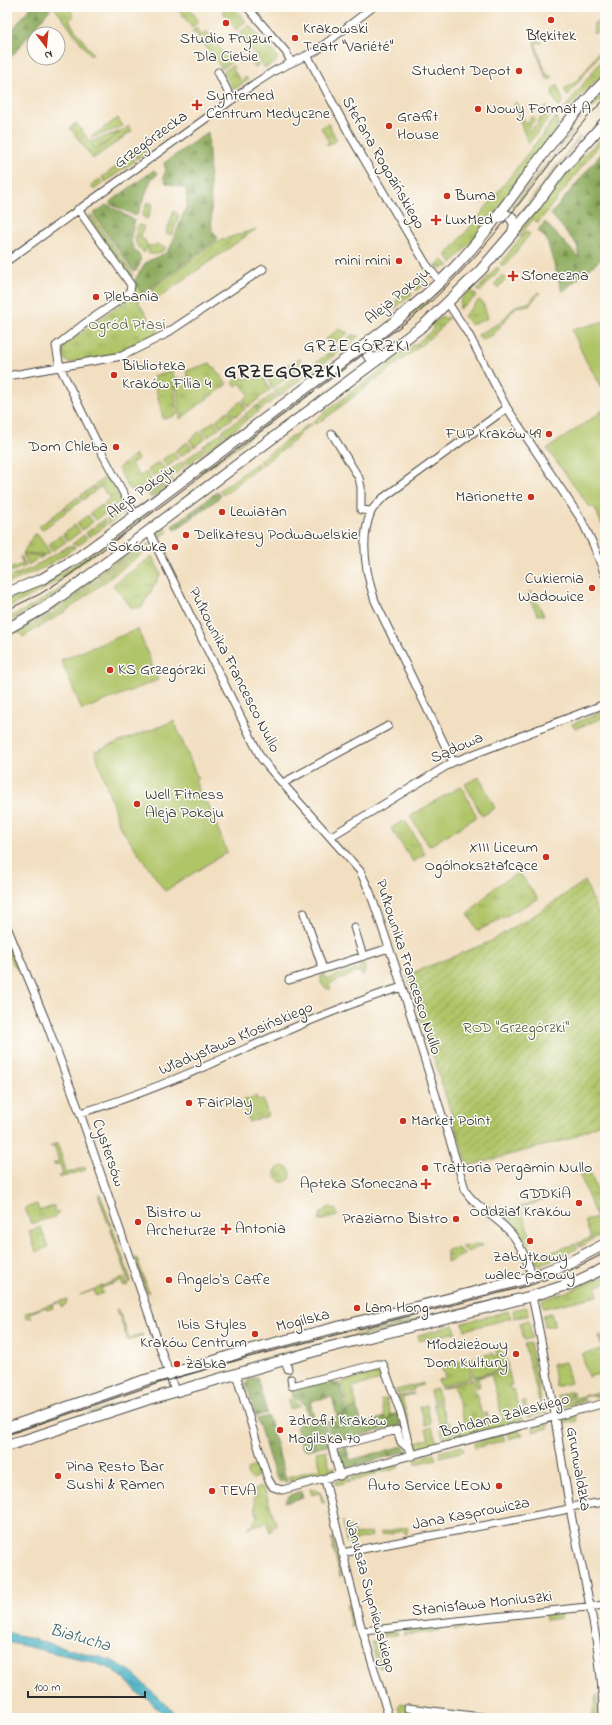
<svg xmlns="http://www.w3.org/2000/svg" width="612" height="1725" font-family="'Indie Flower',sans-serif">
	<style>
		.grass { fill: url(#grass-tufts); stroke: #6e784a }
		.forest { fill: url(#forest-firs); stroke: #5c6a44 }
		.garden { fill: url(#garden-furrows); stroke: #6e784a }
		.pitch { fill: #b0c468; stroke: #6e784a }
		.water { fill: url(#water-waves); stroke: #3a6e78 }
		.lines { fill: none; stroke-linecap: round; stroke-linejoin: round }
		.street-casing { stroke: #494642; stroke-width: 9 }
		.secondary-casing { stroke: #494642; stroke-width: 12 }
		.street { stroke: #fff; stroke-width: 7 }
		.secondary { stroke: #fff; stroke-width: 10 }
		.tram { stroke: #2b2b2b; stroke-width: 1 }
		.poi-dot { fill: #c8321e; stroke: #fdfcf7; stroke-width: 1.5 }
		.labels { text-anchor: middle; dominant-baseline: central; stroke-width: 3; stroke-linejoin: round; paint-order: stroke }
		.poi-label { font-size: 16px; fill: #2b2b2b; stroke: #fdfcf7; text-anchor: start }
		.street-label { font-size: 16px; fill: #2b2b2b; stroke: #fdfcf7 }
		.park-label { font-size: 16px; fill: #53593d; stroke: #fdfcf7 }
		.water-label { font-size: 17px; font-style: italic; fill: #376169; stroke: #fdfcf7 }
		.quarter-label { font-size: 18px; letter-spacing: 1px; fill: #2b2b2b; stroke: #fdfcf7 }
		.district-label { font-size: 20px; font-weight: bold; letter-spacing: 1px; fill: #2b2b2b; stroke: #fdfcf7 }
	</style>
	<defs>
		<pattern id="grass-tufts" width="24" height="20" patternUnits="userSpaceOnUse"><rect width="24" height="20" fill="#b0c468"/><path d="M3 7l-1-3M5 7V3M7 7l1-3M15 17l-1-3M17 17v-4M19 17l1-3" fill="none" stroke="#8f9f56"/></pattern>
		<pattern id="forest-firs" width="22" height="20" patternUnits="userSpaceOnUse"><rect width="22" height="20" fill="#8caa5c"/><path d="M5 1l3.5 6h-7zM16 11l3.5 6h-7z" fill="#738b4c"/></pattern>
		<pattern id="garden-furrows" width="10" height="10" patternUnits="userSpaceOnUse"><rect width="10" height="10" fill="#b0c468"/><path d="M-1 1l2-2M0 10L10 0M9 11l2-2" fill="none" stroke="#8f9f56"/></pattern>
		<pattern id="water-waves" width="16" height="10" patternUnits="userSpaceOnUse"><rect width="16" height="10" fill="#48b2c5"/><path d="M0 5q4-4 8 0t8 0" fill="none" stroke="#3c91a0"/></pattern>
	</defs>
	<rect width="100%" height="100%" fill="#fdfcf7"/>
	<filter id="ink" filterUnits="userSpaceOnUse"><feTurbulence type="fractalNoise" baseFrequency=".025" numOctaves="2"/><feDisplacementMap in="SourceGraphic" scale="8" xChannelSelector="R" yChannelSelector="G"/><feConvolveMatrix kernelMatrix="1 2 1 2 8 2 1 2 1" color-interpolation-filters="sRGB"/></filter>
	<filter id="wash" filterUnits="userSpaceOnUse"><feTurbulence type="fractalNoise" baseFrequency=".012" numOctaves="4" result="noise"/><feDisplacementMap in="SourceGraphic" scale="16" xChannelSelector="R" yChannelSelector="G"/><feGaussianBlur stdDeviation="0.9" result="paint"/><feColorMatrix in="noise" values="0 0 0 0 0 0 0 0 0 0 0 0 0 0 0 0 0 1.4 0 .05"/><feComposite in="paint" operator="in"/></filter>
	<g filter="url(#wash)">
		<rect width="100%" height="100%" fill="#f2dfc1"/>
		<path class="grass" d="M54,7H68L74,16L69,20L73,27L93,54L91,56Z
			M177,7H188L199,21L192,28Z
			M228,7H234L246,21L236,30L222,11Z
			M605,20L604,23L597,33H593L594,23Z
			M248,26H250L276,55L277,60L275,63L265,68L239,33Z
			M196,27L202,35L207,31L230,63L222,69L195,32L192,31Z
			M537,40L542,43L537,42L536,45L546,74L553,77L550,80L546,78L534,44V41Z
			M603,46L605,48L567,96L564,89C581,82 592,60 603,46Z
			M251,55L258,65L255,68L247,58L243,61L241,59Z
			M605,56V72L570,106L564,109Z
			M232,65L234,68L233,70L241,81L246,77L248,80L235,89H233C230,82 226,78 223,72Z
			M557,85L563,101L559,107L552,95L553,89Z
			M600,94L604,98L575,121Z
			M516,102L526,124L532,116L536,119L527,129L529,131L534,126L536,127L538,123L537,122L540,118L542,119L545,115L543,114L545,111L543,110L546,106L552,115L528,144L514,104Z
			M556,117L558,124L556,130L487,224L452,263L446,255L477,219Z
			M118,118L123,126L92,138L91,137Z
			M328,123L337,140L328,145L326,144L329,142L321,128Z
			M123,130L96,150L90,142Z
			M573,131L513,208V205Z
			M580,136L529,205L524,212L520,213Z
			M603,137H605L538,223L533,219L519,237V232L576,162Z
			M145,147L147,149L146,152L137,159L133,155Z
			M131,156L135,161L105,182L102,177Z
			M100,179L103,183L94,190L91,185Z
			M147,202L153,204L147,219L142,216Z
			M174,211L179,215L172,235L166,233Z
			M91,215L133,275L130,277L88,217Z
			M140,225L144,227L140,238L145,240L148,246H154L156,244L166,248C161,253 155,256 148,253L149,249L147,248L144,253C134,245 133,237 138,226Z
			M526,231L530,234L504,267L500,264Z
			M441,260H443L449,266L441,268L435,267Z
			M497,267L500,270L480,292L477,290Z
			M455,273L457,274L422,307L371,347L372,345Z
			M502,275L506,279L498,288L494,285Z
			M425,276L426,283L416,290L413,286Z
			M135,283L143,294L137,298L141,307L151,321L153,320L158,331L156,335L121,352L101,357L69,363L63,358L62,354L64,345L132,296L135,287Z
			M470,288L477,296L459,309L461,299Z
			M409,289L412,294L394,309L398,298Z
			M539,292L540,293L529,305L516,307L502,324L501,322L515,306L528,303Z
			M479,300L483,303L488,318L474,324H470L464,316Z
			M442,317L449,318L438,331L420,346L417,343L434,329L430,325Z
			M499,323L501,325L494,334L481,340L478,335Z
			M339,329L348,333L336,342L325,340Z
			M352,335L359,336L350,344L341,343Z
			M416,343L419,347L373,382L370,378Z
			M335,348L343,349L304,377L306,370Z
			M359,354L360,355L199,475L198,474Z
			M300,358L299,369L272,389L267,376Z
			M366,362L165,514L163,513Z
			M210,363L227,384L180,419L176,378H179L181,384L185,383L183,379L188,377L186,371Z
			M173,370L177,415L163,419L153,376Z
			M301,373L300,380L278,397L274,392Z
			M238,378H264L270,390L248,407L243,400L249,395L240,383L236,386L232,383Z
			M369,379L372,383L323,420L315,424L312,422Z
			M273,394L276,398L260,410L257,406Z
			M241,401L246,408L235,417L229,410Z
			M256,406L259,411L248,419L245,414Z
			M228,411L233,418L221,427L216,420Z
			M244,416L247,420L226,436L222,431Z
			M214,421L219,428L208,437L202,430Z
			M310,423L312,425L303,430L293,442L262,465L259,461Z
			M200,431L206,438L194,447L189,440Z
			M221,433L224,437L206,451L202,447Z
			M187,442L192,448L180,457L175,451Z
			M201,448L204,452L187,465L184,461Z
			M173,452L178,459L167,467L162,460Z
			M135,454L138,459L131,464L140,476L146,472L151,479L135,491L128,488L118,468Z
			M159,462L165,469L153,477L148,470Z
			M182,462L185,466L169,479L165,474Z
			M257,463L259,467L223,495L220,490Z
			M108,475L121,501L109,510L104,503L110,499L101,487L96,490L93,486Z
			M164,475L168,479L148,494L145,489Z
			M172,479L174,481L151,498L149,495Z
			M92,487L95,491L83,500L80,496Z
			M78,497L81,501L69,510L66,506Z
			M125,504L127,510L107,525L108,517Z
			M102,505L107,512L96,520L90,513Z
			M65,507L67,511L55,520L52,517Z
			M150,510L152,511L50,586L7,608V599C61,579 104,544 150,510Z
			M88,515L93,522L82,530L77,523Z
			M51,518L54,521L42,530L39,526Z
			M105,519L104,527L89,537L86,533Z
			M75,525L80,532L68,541L63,534Z
			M164,526L168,532L157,539L158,531Z
			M34,534H37L50,552L46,555L23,553Z
			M61,535L66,542L52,551L48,545Z
			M84,535L87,539L79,545L72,544Z
			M144,544L66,602L23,629L24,630L59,610L147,544L150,545L143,553L66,611L23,637L20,633L14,631L57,605L137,545Z
			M69,546L76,547L45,567L7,584V578L32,568Z
			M115,549L116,550L44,603L7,623V618C48,601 81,575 115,549Z
			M23,554L44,556L39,559L38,557L36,559V560L28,565Z
			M21,556L26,566L7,573V569L23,564L20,557Z
			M152,556L161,574L142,607L132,608L113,585Z
			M531,591L544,615H538L526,594Z
			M605,711V717L575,729L572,724Z
			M405,820L425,854L413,862L391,828Z
			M519,872L538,899L478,931L468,914L495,887Z
			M7,945L19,971C12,966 7,954 7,945Z
			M358,963L363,964L365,968L364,974L362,976L360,971L329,984L331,989H328C322,987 320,982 321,976L324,974L326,979L360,968Z
			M256,1096L257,1100L263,1099L268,1116L249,1122L242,1101Z
			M57,1142L67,1173L85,1167L86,1170L59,1178L58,1176L63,1174L60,1164L54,1165L53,1164L59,1161L54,1146L50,1147Z
			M275 1174a8 8 0 1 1 16 0a8 8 0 1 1-16 0Z
			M588,1166L605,1213V1232L580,1247L577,1243L591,1238L585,1221L596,1217L580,1175L585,1173L583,1169Z
			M563,1191L564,1193L520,1208L532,1241L528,1243L525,1241L511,1220L502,1214Z
			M98,1194H100L111,1225L109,1226Z
			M37,1204L39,1211L54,1206L55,1212L58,1211L59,1213L57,1216L31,1224L25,1208Z
			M330,1207L336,1210L337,1216L319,1221L321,1212Z
			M41,1227L48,1247L36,1252L29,1231Z
			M112,1227L131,1281L130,1283L110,1228Z
			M477,1244L483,1245L468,1252L461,1247Z
			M575,1244L578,1248L540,1265L535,1261L540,1256Z
			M457,1248L465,1254L447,1263V1250Z
			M135,1258H137L149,1293L146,1291Z
			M605,1276V1283L596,1287L598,1296L544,1308L542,1300L572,1290Z
			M125,1277L128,1285L123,1286L121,1281L101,1288L103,1293L96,1296L94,1290L80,1295Z
			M513,1296L251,1366V1363L277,1355Z
			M67,1299L66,1304L62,1308L60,1302L52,1305L53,1308L47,1310L45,1307L30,1313L32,1318L26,1317L25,1313Z
			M525,1307L527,1308L528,1316L514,1318L513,1310Z
			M117,1309H118L129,1338L142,1334L143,1336L128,1341Z
			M508,1311L511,1318L465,1330L462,1323Z
			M551,1313L555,1326H545L543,1315Z
			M529,1320L532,1338L524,1340L520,1323Z
			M454,1325L456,1332L419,1341L418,1335Z
			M601,1335L604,1344H605V1356L599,1358L601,1367L605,1366L603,1359L605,1358V1372L588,1377L582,1354L602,1349L599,1336Z
			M530,1343L542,1405L545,1407L546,1412L528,1418L522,1402L525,1401L528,1412L541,1408L524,1344Z
			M496,1350C505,1350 506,1360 508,1367L474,1377L469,1359L493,1353L494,1356H497Z
			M467,1359L472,1377L440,1386L438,1380L445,1378L442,1369H445L444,1366L441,1368L440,1364L446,1365Z
			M565,1362L571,1383L556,1387L552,1364Z
			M508,1369L512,1385L509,1386L510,1390L513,1389L522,1420L488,1429L484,1413H487L490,1422L503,1419L491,1374L478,1378L480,1386L477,1388L474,1378Z
			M385,1371V1379L352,1387L357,1407L349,1411L341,1382Z
			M472,1379L486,1429L452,1439L448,1423L450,1422L452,1433L466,1429L454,1385L441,1389L440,1388Z
			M423,1383V1385L413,1388L414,1390L397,1394L396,1390Z
			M437,1389L440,1399L433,1401L430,1391Z
			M605,1390V1394L595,1397L594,1394L574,1401L571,1399L573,1391L575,1398Z
			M568,1392H572L569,1399L571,1402L583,1399L586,1401L562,1407L560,1405L558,1396Z
			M148,1393L149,1395L7,1442V1441Z
			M414,1393V1394L402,1397L414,1443L429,1439L426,1429L432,1427L437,1443L414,1449L412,1448L398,1396Z
			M389,1398H390L386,1400L391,1416L386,1423L381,1400Z
			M292,1399L300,1406L290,1409L288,1401Z
			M440,1401L446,1421L439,1422L433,1403Z
			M427,1405L431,1424L425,1425L420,1407Z
			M575,1415L577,1421L564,1424L563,1418Z
			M446,1422L451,1439L444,1441L439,1424Z
			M544,1423L548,1424V1428L533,1432L534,1426Z
			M518,1430L523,1435L509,1439L507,1433Z
			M503,1435L505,1440L475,1448L474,1443Z
			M461,1446L464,1451L440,1457L439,1452Z
			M326,1450L328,1451L326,1452L330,1468H335V1471L290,1482L288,1477L321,1468L316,1452Z
			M434,1453L436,1459L416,1464L415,1459Z
			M397,1464L399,1468L380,1473V1468Z
			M247 1473a6 6 0 1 1 12 0a6 6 0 1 1-12 0Z
			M376,1470L377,1474L353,1481L352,1476Z
			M349,1477L351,1481L336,1485L335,1482L337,1481Z
			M257,1487H261L265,1490L276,1524L270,1532L266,1522L248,1528L253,1524L257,1517L253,1493Z
			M310,1489H315L320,1492L325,1503H322L320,1493L312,1495Z
			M343,1521L344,1527L350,1526L355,1535L371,1532L372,1536L355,1540L354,1544H349L346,1541Z
			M408,1527L407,1534H406L403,1531L381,1535V1532Z
			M333,1538L341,1576L340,1577L331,1539Z
			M346,1604H348L353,1623L351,1628Z
			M562,1614L561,1618L546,1620L545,1615Z
			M474,1623V1627L454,1630L453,1625Z
			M440,1627V1631L403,1635L405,1630Z
			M397,1632L398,1635L378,1637V1633Z
			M375,1641L383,1667L379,1668L371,1642Z
			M598,1695V1718H592L596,1696Z
			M401,1703L407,1704L406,1718H401L398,1707Z"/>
		<path class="forest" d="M31,7L51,8L7,62V36Z
			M208,132L212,230L218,238L143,294L134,281L145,264H147L145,263L146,262L166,253L171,246L187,205L186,189L166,183L163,177L166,170L164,163Z
			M605,149V256L562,292L547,240L538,230L545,222L579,258L577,245L551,214Z
			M154,170L157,173L156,176L152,178L138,213L136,216L110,204V202Z
			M106,205L110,206L134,220C135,226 131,232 131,239C132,255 148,253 136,271H133L93,214Z
			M218,491L221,496L201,512L197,507Z
			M196,508L199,513L175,530L172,526Z
			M257,1377L267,1413L256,1416L246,1383L249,1379Z
			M332,1377L334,1384L339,1383L347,1411L337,1416L332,1397L314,1400V1401L310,1402L315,1420L309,1419L305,1405L293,1397L291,1388Z
			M357,1407L362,1424L385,1417L387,1423L391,1415L398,1413L405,1444L401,1431L396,1426L333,1443L327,1422Z
			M268,1416L287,1482L279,1481L275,1476L257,1419Z
			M309,1421L325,1423L330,1444L308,1450L302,1447L296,1427L299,1424Z
			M346,1446L350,1460L403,1446L408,1451L341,1470L336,1451Z
			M301,1491L303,1498L285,1502L290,1495Z"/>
		<path class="garden" d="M76,123L96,150L129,126L132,131L93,159L70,128Z
			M256,229L158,298L152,289L215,242Z
			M585,881L605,930V1121L569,1139L468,1166L407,975L489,942L536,914Z"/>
		<path class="pitch" d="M605,321V392L586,361L572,330Z
			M605,409V525H602L595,508L589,506L547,449Z
			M138,629L158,680L82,710L61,660Z
			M174,721L198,779L195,781L205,804L208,803L227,852L165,891L120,827L95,751Z
			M479,777L495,808L482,816L465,784Z
			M461,786L477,817L429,846L410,816Z"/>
		<path class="water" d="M7,1632L111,1660L129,1670L180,1718H167L148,1699L138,1694L134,1688L114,1670L89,1661L7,1642Z"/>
	</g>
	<g filter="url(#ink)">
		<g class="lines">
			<defs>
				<path id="street" d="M247,7L286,52L291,62
					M307,55L351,137L392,207L426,264L440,282
					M218,72L232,100
					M78,209L131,285L130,291L127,295L84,324L56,346L60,367L101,451L135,515
					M7,261L254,84L276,70L316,51L373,7
					M448,303L469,335L507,408L581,519L593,544L605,575
					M7,376L122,356L164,335L263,269
					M332,434L359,478L361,487V510L371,511
					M149,532L261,758L269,768L360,871L370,892L396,968L466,1192C477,1208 495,1216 508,1230C519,1240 528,1263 533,1277
					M453,762L375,601C366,574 359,541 371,512C373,507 379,502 383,498L507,408
					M283,783L388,726
					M330,837L453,762L605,704
					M304,913L323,969
					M7,927L45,1019L80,1113L175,1391
					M354,927L363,956
					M289,980L389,948
					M80,1113C191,1081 291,1021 402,987
					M532,1296C548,1368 558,1442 571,1514C584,1580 603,1650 603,1718
					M285,1360L288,1369
					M236,1374L268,1479L273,1487L282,1490L605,1403
					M291,1379L292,1386L377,1364H383L400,1411L412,1456
					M340,1476L332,1447L397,1430L401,1442L411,1451
					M325,1480L360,1623L389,1718
					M342,1553L564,1510L576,1506L605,1502
					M363,1631L605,1605
					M408,1708L489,1718"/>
				<path id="secondary" d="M497,218L505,215L511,217L515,224L513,232
					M369,340L366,347L368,355L373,359L382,357
					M7,593L42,579L79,557C152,504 223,450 295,396C349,356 407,317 454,268C509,210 547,138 605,81
					M7,629L44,608L83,580L424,325L481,270L533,209L561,171L605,122
					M7,1428L145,1380L205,1364L248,1350L526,1279L570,1262L605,1244
					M7,1446L143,1401L322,1349L532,1296L573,1283L605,1268"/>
			</defs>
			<use href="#street" class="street-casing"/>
			<use href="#secondary" class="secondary-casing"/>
			<use href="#street" class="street"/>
			<use href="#secondary" class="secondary"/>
			<path class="tram" d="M7,610L40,594L68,576L417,314C461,276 497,232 533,186C556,156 578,125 605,99
				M7,1435L159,1383L249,1357L531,1285L573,1269L605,1253"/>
		</g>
	</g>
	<g class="poi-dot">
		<circle cx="551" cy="20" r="4"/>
		<circle cx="226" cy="23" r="4"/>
		<circle cx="295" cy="38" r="4"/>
		<circle cx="519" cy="71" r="4"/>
		<path d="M195 99h4v4h4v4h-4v4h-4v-4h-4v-4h4z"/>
		<circle cx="478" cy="109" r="4"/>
		<circle cx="389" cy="126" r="4"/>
		<circle cx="447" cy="196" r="4"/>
		<path d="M434 214h4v4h4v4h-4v4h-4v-4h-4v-4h4z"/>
		<circle cx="399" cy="261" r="4"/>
		<path d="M511 270h4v4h4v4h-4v4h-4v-4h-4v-4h4z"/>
		<circle cx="96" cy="297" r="4"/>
		<circle cx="114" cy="375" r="4"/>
		<circle cx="549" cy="434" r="4"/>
		<circle cx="116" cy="447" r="4"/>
		<circle cx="531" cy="497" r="4"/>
		<circle cx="222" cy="512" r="4"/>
		<circle cx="186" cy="535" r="4"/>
		<circle cx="175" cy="547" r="4"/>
		<circle cx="592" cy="588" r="4"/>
		<circle cx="110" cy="670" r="4"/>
		<circle cx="137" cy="804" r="4"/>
		<circle cx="546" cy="857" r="4"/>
		<circle cx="189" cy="1103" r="4"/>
		<circle cx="403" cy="1121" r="4"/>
		<circle cx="425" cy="1168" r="4"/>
		<path d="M424 1178h4v4h4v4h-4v4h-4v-4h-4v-4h4z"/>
		<circle cx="579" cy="1203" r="4"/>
		<circle cx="456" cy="1219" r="4"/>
		<circle cx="138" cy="1222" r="4"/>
		<path d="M224 1223h4v4h4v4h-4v4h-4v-4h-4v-4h4z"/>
		<circle cx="530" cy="1241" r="4"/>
		<circle cx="169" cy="1280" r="4"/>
		<circle cx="357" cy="1308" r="4"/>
		<circle cx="255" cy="1334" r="4"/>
		<circle cx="516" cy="1354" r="4"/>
		<circle cx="177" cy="1364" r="4"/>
		<circle cx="280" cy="1430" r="4"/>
		<circle cx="58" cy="1476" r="4"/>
		<circle cx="499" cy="1486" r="4"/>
		<circle cx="212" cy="1491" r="4"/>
	</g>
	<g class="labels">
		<g class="poi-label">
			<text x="303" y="29">Krakowski<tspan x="303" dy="18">Teatr "Variété"</tspan></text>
			<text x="551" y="36" text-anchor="middle">Błękitek</text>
			<text x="226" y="39" text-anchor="middle">Studio Fryzur<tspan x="226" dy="18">Dla Ciebie</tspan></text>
			<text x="511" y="71" text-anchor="end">Student Depot</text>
			<text x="206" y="96">Syntemed<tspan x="206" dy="18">Centrum Medyczne</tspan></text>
			<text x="486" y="109">Nowy Format A</text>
			<text x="397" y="117">Graffit<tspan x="397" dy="18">House</tspan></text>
			<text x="455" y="196">Buma</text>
			<text x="445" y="220">LuxMed</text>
			<text x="391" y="261" text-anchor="end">mini mini</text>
			<text x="521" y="276">Słoneczna</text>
			<text x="104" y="297">Plebania</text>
			<text x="122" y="366">Biblioteka<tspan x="122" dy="18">Kraków Filia 4</tspan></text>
			<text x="541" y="434" text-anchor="end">FUP Kraków 49</text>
			<text x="108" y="447" text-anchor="end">Dom Chleba</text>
			<text x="523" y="497" text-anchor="end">Marionette</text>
			<text x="230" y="512">Lewiatan</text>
			<text x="194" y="535">Delikatesy Podwawelskie</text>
			<text x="167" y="547" text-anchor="end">Sokówka</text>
			<text x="584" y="579" text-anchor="end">Cukiernia<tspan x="584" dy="18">Wadowice</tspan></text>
			<text x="118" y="670">KS Grzegórzki</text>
			<text x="145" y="795">Well Fitness<tspan x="145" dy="18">Aleja Pokoju</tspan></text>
			<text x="538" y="848" text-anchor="end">XIII Liceum<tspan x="538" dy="18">Ogólnokształcące</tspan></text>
			<text x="197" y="1103">FairPlay</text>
			<text x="411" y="1121">Market Point</text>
			<text x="433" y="1168">Trattoria Pergamin Nullo</text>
			<text x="418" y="1184" text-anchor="end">Apteka Słoneczna</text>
			<text x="571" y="1194" text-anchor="end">GDDKiA<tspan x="571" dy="18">Oddział Kraków</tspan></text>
			<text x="146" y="1213">Bistro w<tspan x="146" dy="18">Archeturze</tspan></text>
			<text x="448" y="1219" text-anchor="end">Praziarno Bistro</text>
			<text x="235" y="1229">Antonia</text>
			<text x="530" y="1257" text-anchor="middle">Zabytkowy<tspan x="530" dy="18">walec parowy</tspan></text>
			<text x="177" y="1280">Angelo's Caffe</text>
			<text x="365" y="1308">Lam Hong</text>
			<text x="247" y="1325" text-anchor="end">Ibis Styles<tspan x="247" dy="18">Kraków Centrum</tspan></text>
			<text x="508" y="1345" text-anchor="end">Młodzieżowy<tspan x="508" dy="18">Dom Kultury</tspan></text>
			<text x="185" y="1364">Żabka</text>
			<text x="288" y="1421">Zdrofit Kraków<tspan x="288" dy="18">Mogilska 70</tspan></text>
			<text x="66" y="1467">Pina Resto Bar<tspan x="66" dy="18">Sushi &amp; Ramen</tspan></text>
			<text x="491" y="1486" text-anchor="end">Auto Service LEON</text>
			<text x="220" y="1491">TEVA</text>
		</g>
		<g class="street-label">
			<text transform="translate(151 140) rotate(-36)">Grzegórzecka</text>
			<text transform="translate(383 163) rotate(60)">Stefana Rogozińskiego</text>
			<text transform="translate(398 296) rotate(-40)">Aleja Pokoju</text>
			<text transform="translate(141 492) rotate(-37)">Aleja Pokoju</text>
			<text transform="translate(234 670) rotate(63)">Pułkownika Francesco Nullo</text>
			<text transform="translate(457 748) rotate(-24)">Sądowa</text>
			<text transform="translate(408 967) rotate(72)">Pułkownika Francesco Nullo</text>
			<text transform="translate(236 1039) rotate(-23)">Władysława Kłosińskiego</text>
			<text transform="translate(108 1153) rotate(71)">Cystersów</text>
			<text transform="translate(303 1321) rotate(-14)">Mogilska</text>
			<text transform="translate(505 1416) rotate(-15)">Bohdana Zaleskiego</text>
			<text transform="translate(578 1469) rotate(80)">Grunwaldzka</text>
			<text transform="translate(471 1514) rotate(-11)">Jana Kasprowicza</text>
			<text transform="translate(370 1596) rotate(75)">Janusza Supniewskiego</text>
			<text transform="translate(482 1604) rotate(-6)">Stanisława Moniuszki</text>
		</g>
		<g class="park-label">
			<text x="127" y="325">Ogród Ptasi</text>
			<text x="516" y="1028">ROD "Grzegórzki"</text>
		</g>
		<g class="water-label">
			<text transform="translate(80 1638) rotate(16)">Białucha</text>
		</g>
		<g class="quarter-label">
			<text x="357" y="347">GRZEGÓRZKI</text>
		</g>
		<g class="district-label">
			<text x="283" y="372">GRZEGÓRZKI</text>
		</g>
	</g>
	<rect width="612" height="1725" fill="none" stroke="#fdfcf7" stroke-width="24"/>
	<g transform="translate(46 46) rotate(164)"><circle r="19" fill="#fdfcf7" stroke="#a9a8a5"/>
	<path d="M0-3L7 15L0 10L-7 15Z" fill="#c8321e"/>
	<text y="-6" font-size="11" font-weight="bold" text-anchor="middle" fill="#2b2b2b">N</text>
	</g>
	<path d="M28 1691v6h117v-6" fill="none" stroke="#2b2b2b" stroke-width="2"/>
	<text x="34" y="1691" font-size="12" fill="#2b2b2b" stroke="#fdfcf7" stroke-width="3" paint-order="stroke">100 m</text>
</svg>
